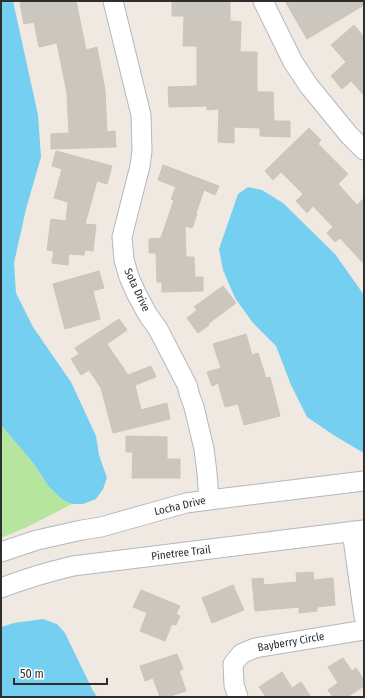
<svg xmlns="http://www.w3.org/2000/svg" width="365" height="698" font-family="'Fira Sans Condensed',sans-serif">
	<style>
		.green { fill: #b6e59e }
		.water { fill: #75cff0 }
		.building { fill: #cbc7bf; stroke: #cbc5ba }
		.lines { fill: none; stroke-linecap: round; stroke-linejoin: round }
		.minor-casing { stroke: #b4b7c1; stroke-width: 21 }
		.minor { stroke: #fff; stroke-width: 19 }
		.labels { text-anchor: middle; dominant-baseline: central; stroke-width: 4; stroke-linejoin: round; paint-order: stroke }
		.street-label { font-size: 11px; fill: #2e2e2e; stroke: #fff }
	</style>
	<rect width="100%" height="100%" fill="#efe9e1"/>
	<path class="green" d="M1,425L34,464L49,487L63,500L72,504L27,527L1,538Z"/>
	<path class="water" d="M1,1H13L38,115L41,157L26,209L14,263L16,293L33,327L71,382L96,436L99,455L107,478L103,489L96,499L83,504H72L63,500L49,487L34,464L1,425Z
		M248,187L262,190L283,203L335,254L364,295V452H362L335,436L307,417L291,385L276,346L253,323L235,298L223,270L219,249L238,194Z
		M43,619L57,624L65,633L92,689L97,697H1V627L14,623Z"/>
	<path class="building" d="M31,1H76L86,50L97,47L105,90L107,132L115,131L116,147L51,149V134L69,133L67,93L57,43L39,47L34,22L24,24L20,3Z
		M172,1H230V21L241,22L240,52H257V92H273L274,121H290V137L260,136V128L234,127V143L218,142L219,109L207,110V106L169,107L168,87L197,86V46H183L184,16H172Z
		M285,1H364V5L307,39Z
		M354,25L364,37V95L351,81L342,89L331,76L346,62L331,45Z
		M309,128L321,140L318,144L348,174L338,184L357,205L364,198V264L340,238L335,242L327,233L333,227L313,206L307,213L296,201L303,194L281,172L273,180L265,171Z
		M56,151L112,166L107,184L97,181L85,224L96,225L93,251L85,250L84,255L69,254L68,265L52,263L54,251L47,250L51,219L66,221L68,202L54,198L62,169L52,166Z
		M163,165L219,186L215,195L204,190L196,213L197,214L192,228L185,226L186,257H194L195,277H203V291L162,292V282H157L156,253H149V239L161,238L174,200L171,199L176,187L158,180Z
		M99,271L104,288L93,291L100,319L65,329L53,284Z
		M223,286L236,303L208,324L209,325L198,333L187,318L197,310L194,307Z
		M119,319L127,330L107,344L128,375L151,366L156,377L135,385L141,410L167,403L170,419L113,433L101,388L89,370L81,375L71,359L79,354L75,348Z
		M246,334L252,355L258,353L266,378L270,377L280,416L244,425L238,404L225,407L218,383L212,386L207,372L221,368L213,344Z
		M126,436L167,437V459H180V478H132L133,452H126Z
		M313,572L314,580L333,578L335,605L317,607V611L299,613V607L255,611L252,579L263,578L264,585L297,582L296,573Z
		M233,585L244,610L212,623L202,598Z
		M141,590L180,606L176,614L180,616L176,625L172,624L165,641L140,631L147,613L133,607Z
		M177,654L183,669L179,671L186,691L167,697H160L153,678L145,681L140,666Z
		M343,658L352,671L356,668L364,680V686L347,697H333L328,690L338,683L328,667Z
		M282,672L292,688L301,682L311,697H266L259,687Z"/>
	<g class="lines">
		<defs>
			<path id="minor" d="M113,1L141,115L142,151L140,166L122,237L124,260L129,277L136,293L148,315L158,329L187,385L190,396L194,407L204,449L207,473L209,500
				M263,1L293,62L309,86L349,135L364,150
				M352,531L364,617
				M1,552L37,540L82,530L101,527L186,503L209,500L364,481
				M1,588C24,579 48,572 73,566L364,530
				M238,697L234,685L233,664L241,654L255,648L364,630"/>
		</defs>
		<use href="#minor" class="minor-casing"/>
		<use href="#minor" class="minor"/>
	</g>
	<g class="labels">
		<g class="street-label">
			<text transform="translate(137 290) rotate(65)">Sota Drive</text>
			<text transform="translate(180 506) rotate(-13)">Locha Drive</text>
			<text transform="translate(181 553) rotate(-7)">Pinetree Trail</text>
			<text transform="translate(291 642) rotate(-10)">Bayberry Circle</text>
		</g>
	</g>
	<rect width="365" height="698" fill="none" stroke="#2e2e2e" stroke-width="4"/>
	<path d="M14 678v6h93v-6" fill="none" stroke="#2e2e2e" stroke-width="2"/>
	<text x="20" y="678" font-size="12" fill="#2e2e2e" stroke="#ffffff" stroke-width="3" paint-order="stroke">50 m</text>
</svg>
